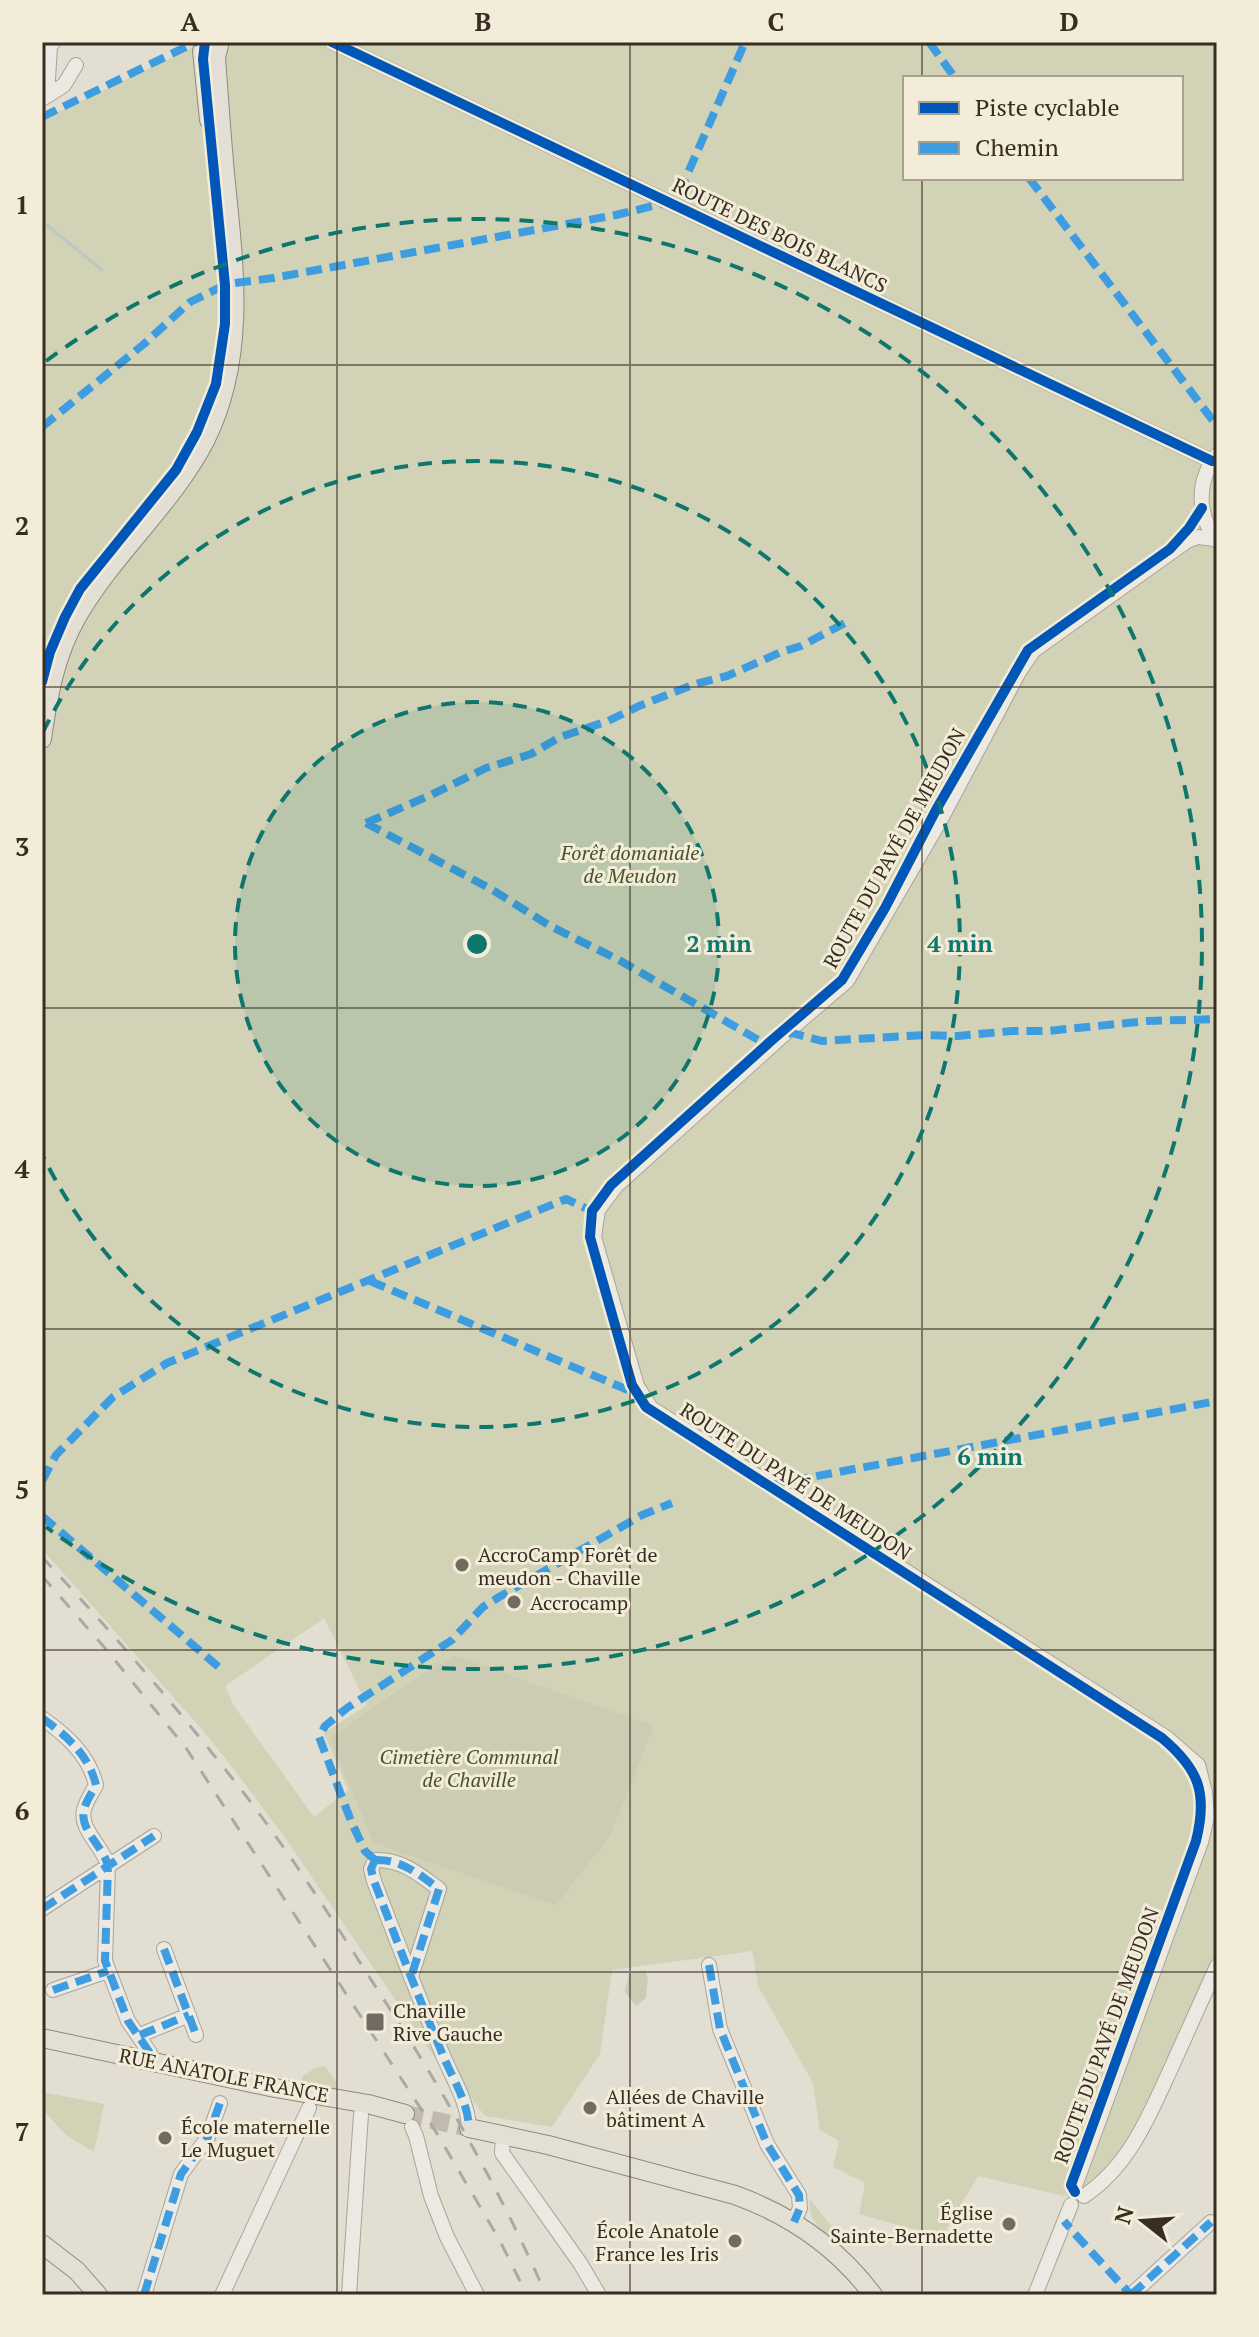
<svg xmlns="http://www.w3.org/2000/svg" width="1259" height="2337" font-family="'PT Serif',serif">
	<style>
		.green { fill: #d1d2b6; fill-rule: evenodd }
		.cemetery { fill: #ccccb5 }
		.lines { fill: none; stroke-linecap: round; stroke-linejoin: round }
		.stream { stroke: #bbc9c1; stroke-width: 3 }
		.major-tunnel { stroke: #c1bbaf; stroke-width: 18; stroke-dasharray: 18 9; stroke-linecap: butt }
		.minor-casing { stroke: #a9a49a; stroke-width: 16 }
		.major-casing { stroke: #8f8981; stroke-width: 20 }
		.minor { stroke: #ece9e2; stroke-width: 14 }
		.major { stroke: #e3dfd5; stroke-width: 18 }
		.rail { stroke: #aca8a2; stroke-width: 3; stroke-dasharray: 14 14; stroke-linecap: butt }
		.quiet { stroke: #3e9de0; stroke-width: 8; stroke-dasharray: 16 8; stroke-linecap: butt }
		.cycleway-casing { stroke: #f3ecd9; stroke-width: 15 }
		.cycleway { stroke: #0057b8; stroke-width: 10 }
		.grid { fill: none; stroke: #382d22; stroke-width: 2; stroke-opacity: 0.55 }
		.ring { fill: none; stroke: #0f766e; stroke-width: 4; stroke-dasharray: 14 10 }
		.poi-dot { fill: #746b60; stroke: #f3ecd9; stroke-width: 3 }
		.labels { text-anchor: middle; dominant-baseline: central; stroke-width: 6; stroke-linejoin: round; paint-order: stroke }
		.street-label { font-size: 20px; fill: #382d22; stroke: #f3ecd9 }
		.park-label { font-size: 20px; font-style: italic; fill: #48532a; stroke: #f3ecd9 }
		.poi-label { font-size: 20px; fill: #382d22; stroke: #f3ecd9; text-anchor: start }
		.centre { fill: #0f766e; stroke: #f3ecd9; stroke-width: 4 }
		.ring-label { font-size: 24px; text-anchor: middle; font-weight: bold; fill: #0f766e; stroke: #f3ecd9; stroke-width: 6; stroke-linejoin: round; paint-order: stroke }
		.neatline { fill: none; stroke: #382d22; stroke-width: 3 }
		.grid-label { font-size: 26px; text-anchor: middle; font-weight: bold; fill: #382d22 }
	</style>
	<rect width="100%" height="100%" fill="#e3ded2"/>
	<path class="green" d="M204,42H1217V1952L1137,2131L1093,2181L1064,2196L978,2176L942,2237L859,2214L865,2183L833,2167L839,2141L820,2130L813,2083L758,1986L752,1951L612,1970L600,2054L552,2127L485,2116L474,2102L455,2066L443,2070L288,1842L249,1789L206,1734L42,1549V120ZM905,78H1181V178H905ZM324,1618L367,1705L324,1733L348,1790L314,1817L234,1706L225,1686ZM330,1738L446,1866L373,1843Z
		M322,2066L326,2067L338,2085L335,2089L301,2082L303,2076L315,2068Z
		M42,2092L104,2104L94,2152L66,2135L42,2109Z
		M810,2199L846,2245L841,2248C827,2234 805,2221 810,2199Z"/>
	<path class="cemetery" d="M456,1656L654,1726L610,1836L556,1905L373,1843L330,1738L422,1674Z
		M645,1971L648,1978L646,1998L636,2006L625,1992L629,1973Z"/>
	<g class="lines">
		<path class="stream" d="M42,221L102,270"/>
		<path class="major-tunnel" d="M405,2114L469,2128"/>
		<defs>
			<path id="minor" d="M332,42L1212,461
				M47,96L64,85L76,65
				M42,99L47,96L50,46L53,42
				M1217,455C1196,481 1197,515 1217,541
				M42,1718C66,1735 89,1755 96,1785C92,1793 86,1801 84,1810C79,1830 104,1847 108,1866L105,1961L128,2021L150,2053L149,2061
				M42,1909L154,1836
				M164,1949L196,2035
				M709,1965L720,2029L767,2144L799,2195L800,2208L794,2222
				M411,1977L439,1889C419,1874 401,1859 375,1860L371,1869L374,1881C396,1939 418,1996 442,2053C452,2078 468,2101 469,2128
				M53,1990L108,1971
				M140,2035L189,2015
				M412,2127L416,2136L431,2196L447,2237L477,2295
				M503,2135L502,2153L580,2263L599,2295
				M1075,2192V2186L1201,1842L1207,1817L1205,1792L1198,1765L1167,1738L651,1408L637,1386L594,1237L598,1210L616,1186L779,1039L847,981L941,819L1019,672L1033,651L1187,541L1198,537L1215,539
				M1084,2196C1130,2165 1149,2116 1172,2066C1187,2033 1202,1999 1217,1966
				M144,2295L181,2174L208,2137L220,2103
				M222,2295L309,2108
				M349,2295L361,2114
				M1035,2295L1071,2205
				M1131,2295L1211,2222"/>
			<path id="major" d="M205,42L202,51L209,120
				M42,739C48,697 55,655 77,617C113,554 171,506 205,441C246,360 235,271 226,184C222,142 219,100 216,57L220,42
				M42,2038L275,2088L368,2104L405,2114
				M469,2128L548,2145L735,2195C790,2215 838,2248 873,2295
				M42,2244L77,2271L98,2295"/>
		</defs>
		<use href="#minor" class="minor-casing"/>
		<use href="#major" class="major-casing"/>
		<use href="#minor" class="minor"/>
		<use href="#major" class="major"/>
		<path class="rail" d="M42,1557C112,1632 180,1711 243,1792C292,1856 336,1925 379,1992C442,2089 500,2189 546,2295
			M42,1576L105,1648L186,1748L436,2132L499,2239L527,2295"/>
		<path class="quiet" d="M929,42L955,78
			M42,117L196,42
			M1029,178L1217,426
			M235,283L273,278L616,215L669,202L677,198L745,42
			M42,427L144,344L190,302L225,285
			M366,823L491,889L550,926L619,960L762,1042L792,1033L822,1041L925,1035L958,1036L1012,1031H1047L1147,1021L1217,1019
			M366,823L431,795L486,768L531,754L560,737L608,721L639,706L695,684L727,676L781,652L801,646L845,623
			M370,1281L635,1393
			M42,1481L56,1455L113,1397L167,1363L566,1199L592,1211L597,1210
			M769,1485L1217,1401
			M42,1516L221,1669
			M42,1718C66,1735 89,1755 96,1785C92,1793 86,1801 84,1810C79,1830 104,1847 108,1866L105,1961L128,2021L150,2053L149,2061
			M375,1860L365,1851L351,1821L319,1737L325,1726L347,1708L452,1640L483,1607L499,1597L642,1515L672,1503
			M375,1860L371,1869L374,1881C396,1939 418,1996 442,2053C452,2078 468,2101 469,2128
			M375,1860C401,1859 419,1874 439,1889L411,1977
			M42,1909L154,1836
			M164,1949L196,2035
			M709,1965L720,2029L767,2144L799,2195L800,2208L794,2222
			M53,1990L108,1971
			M140,2035L189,2015
			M1064,2221L1070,2228
			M1075,2234L1130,2294
			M144,2295L181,2174L208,2137L220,2103
			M1131,2295L1211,2222"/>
		<defs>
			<path id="cycleway" d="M332,42L1212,461
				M42,682L50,652L65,617L80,589L176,470L197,432L216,384L225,324V285L203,59L205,42
				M1075,2192L1071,2185L1196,1841C1208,1793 1199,1769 1162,1738L646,1407L632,1385L590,1237L592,1211L611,1185L772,1040L842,980L885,908L936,810L1028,650L1170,549L1189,528L1202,508"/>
		</defs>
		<use href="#cycleway" class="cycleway-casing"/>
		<use href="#cycleway" class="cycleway"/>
	</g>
	<path class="grid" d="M337,42V2295M630,42V2295M922,42V78M922,178V2295M42,365H1217M42,687H1217M42,1008H1217M42,1329H1217M42,1650H1217M42,1972H1217"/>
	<circle cx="477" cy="944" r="242" fill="#0f766e" fill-opacity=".12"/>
	<g class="ring">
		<circle cx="477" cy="944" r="242"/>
		<path d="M43 732A483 483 0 1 1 43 1156"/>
		<path d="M46 361A725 725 0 1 1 46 1527"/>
	</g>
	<g class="poi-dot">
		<circle cx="462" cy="1565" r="8"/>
		<circle cx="514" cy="1602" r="8"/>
		<rect x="365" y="2012" width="20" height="20" rx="4"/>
		<circle cx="590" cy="2108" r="8"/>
		<circle cx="165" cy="2138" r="8"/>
		<circle cx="1009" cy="2224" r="8"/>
		<circle cx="735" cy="2241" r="8"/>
	</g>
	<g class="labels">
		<g class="street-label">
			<text transform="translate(780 235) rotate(26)">ROUTE DES BOIS BLANCS</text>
			<text transform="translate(894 848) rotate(-61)">ROUTE DU PAVÉ DE MEUDON</text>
			<text transform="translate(796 1481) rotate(33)">ROUTE DU PAVÉ DE MEUDON</text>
			<text transform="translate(1106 2035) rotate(-70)">ROUTE DU PAVÉ DE MEUDON</text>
			<text transform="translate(224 2075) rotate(11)">RUE ANATOLE FRANCE</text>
		</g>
		<g class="park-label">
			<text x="630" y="852">Forêt domaniale<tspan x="630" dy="23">de Meudon</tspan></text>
			<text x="469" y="1756">Cimetière Communal<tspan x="469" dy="23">de Chaville</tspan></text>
		</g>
		<g class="poi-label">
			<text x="478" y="1554">AccroCamp Forêt de<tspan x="478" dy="23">meudon - Chaville</tspan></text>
			<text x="530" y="1602">Accrocamp</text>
			<text x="393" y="2010">Chaville<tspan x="393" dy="23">Rive Gauche</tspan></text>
			<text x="606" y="2096">Allées de Chaville<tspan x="606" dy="23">bâtiment A</tspan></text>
			<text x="181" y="2126">École maternelle<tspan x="181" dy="23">Le Muguet</tspan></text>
			<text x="993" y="2212" text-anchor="end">Église<tspan x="993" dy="23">Sainte-Bernadette</tspan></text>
			<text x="719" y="2230" text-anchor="end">École Anatole<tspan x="719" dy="23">France les Iris</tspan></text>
		</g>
	</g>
	<circle cx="477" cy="944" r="12" class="centre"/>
	<g class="ring-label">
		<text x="719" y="952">2 min</text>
		<text x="960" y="952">4 min</text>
		<text x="990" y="1465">6 min</text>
	</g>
	<rect width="1259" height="2337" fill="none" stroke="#f3ecd9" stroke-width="88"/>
	<rect x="903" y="76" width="280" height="104" fill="#f3ecd9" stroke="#a8a090" stroke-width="2"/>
	<rect x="919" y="102" width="40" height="12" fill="#0057b8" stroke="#a8a090" stroke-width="2"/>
	<text x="975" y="116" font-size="24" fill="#382d22">Piste cyclable</text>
	<rect x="919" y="142" width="40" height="12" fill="#3e9de0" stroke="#a8a090" stroke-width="2"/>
	<text x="975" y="156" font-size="24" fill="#382d22">Chemin</text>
	<g transform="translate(1143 2221) rotate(287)" stroke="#f3ecd9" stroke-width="6" paint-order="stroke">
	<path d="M0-6L14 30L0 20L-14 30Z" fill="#382d22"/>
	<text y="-12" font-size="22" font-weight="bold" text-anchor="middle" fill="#382d22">N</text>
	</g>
	<rect x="44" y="44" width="1171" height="2249" class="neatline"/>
	<g class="grid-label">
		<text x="190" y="31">A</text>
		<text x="483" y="31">B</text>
		<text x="776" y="31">C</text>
		<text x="1069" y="31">D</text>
		<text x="22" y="214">1</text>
		<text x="22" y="535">2</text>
		<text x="22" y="856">3</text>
		<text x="22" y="1178">4</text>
		<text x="22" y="1499">5</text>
		<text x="22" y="1820">6</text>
		<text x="22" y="2141">7</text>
	</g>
</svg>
